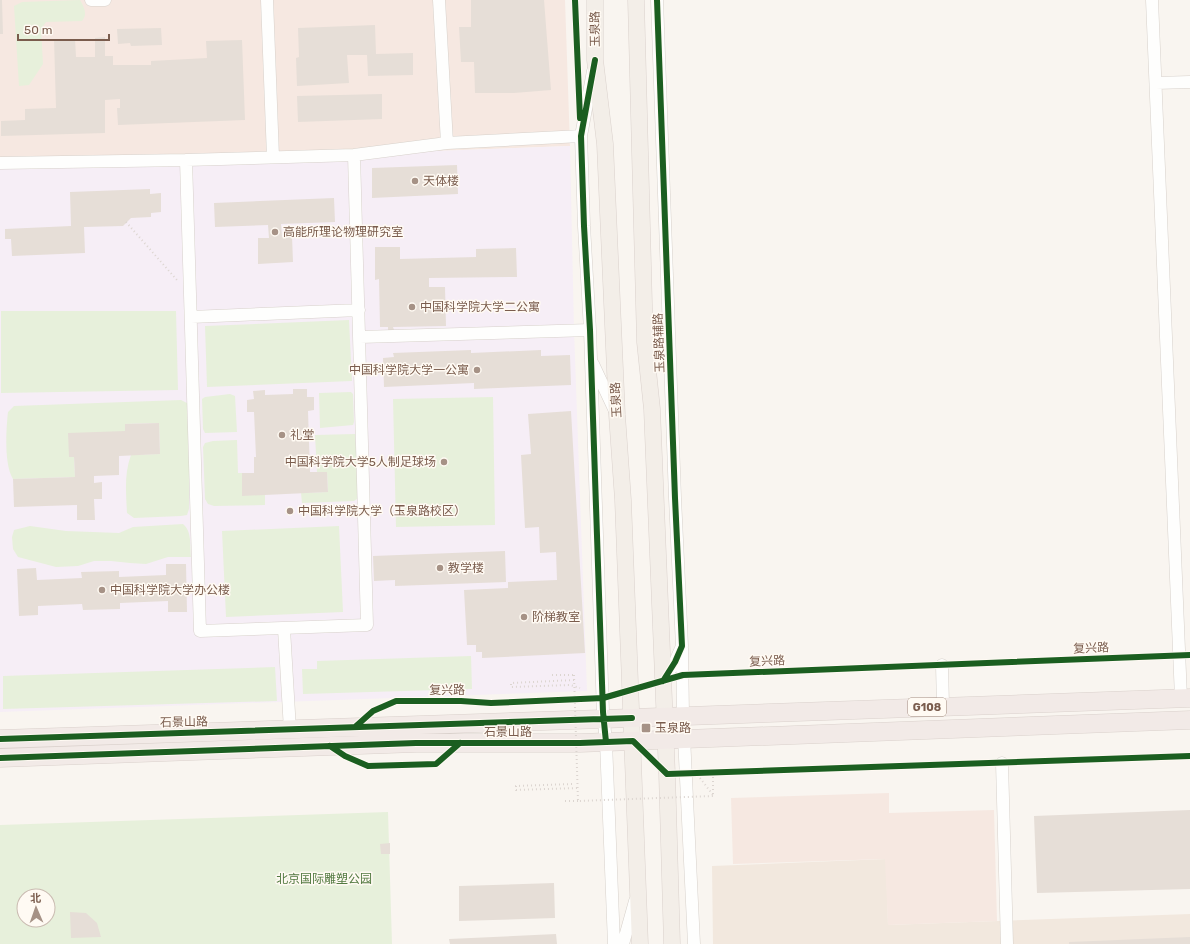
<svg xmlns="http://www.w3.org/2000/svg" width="1190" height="944" font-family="Rubik,'Noto Sans SC',sans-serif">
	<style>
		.residential { fill: #f2e8de }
		.commercial { fill: #f6e8e1 }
		.education { fill: #f6eef6 }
		.green { fill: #e7f0db; fill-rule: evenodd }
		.building { fill: #e6ded7 }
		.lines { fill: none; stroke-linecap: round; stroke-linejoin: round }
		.minor-casing { stroke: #d7d1cb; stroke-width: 13 }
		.major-casing { stroke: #dad1cc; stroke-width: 17 }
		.highway-casing { stroke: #dad1cc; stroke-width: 19 }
		.path { stroke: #dcd5d0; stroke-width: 2; stroke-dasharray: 1 3; stroke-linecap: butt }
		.minor { stroke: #fefefd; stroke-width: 12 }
		.major { stroke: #f3eee8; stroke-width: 16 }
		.highway { stroke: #f2eae7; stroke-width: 18 }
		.path-bridge { stroke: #dcd5d0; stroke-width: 2; stroke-dasharray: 1 3; stroke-linecap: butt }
		.cycleway-casing { stroke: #fffaf3; stroke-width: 8 }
		.cycleway { stroke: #1b5e20; stroke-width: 6 }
		.poi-dot { fill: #a69286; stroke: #fffaf3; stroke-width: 1.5 }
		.labels { text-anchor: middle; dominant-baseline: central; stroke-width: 3; stroke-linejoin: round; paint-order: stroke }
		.shield { fill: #fffaf3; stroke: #a28b7f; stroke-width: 1 }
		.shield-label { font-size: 11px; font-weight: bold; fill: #7a5c4d }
		.street-label { font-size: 12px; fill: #7a5c4d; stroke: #fffaf3 }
		.poi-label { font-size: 12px; fill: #7a5c4d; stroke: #fffaf3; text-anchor: start }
		.park-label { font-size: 12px; fill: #537a41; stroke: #fffaf3 }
	</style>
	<rect width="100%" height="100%" fill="#f9f5f0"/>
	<path class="residential" d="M886,859L888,925L1190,914V944H713L712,866Z"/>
	<path class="commercial" d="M0,0H565L570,146L273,157L0,163Z
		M889,793V813L994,810L997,921L888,925L885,859L733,864L731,798Z"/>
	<path class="education" d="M570,146L574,330L587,691L0,712V163L273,157Z"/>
	<path class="green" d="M80,0C84,7 88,14 82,21L46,22L41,29L43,64L29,85L19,86L14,6L22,2Z
		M1,311H176L178,390L1,393Z
		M349,320L352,381L207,387L205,326Z
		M351,392L353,394L354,422L353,425L320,428L319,393Z
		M230,394L235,396L237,432L205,433L203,429L202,399L205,397Z
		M493,397L495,525L396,527L393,399Z
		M181,400L187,403L189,410V509L187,515L181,516L134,518L127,513C126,493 124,474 131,455L160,454L159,423L125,424V431L69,457H74L75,477L13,479C4,465 6,430 8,412L14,406Z
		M355,434L359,491L357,499L354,501L302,503L301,493L328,492L327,472H317L315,435Z
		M237,440L238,473H242V495H265V505L214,506L208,504L205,499L203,447L205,443L213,441Z
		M183,524C192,531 190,546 191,557H168L146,564L130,563L111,561H94L78,566L56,567L18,557L13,549L12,537L14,530L30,526L66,531L119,533L133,527Z
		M339,526L343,612L226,617L222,531Z
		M471,656L472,689L303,694L302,669H317V661Z
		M275,667L277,701L3,709V676Z
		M388,812L392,944H0V825ZM24,896H48V920H24Z"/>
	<path class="building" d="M0,0H2L3,34H0Z
		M471,0H544L551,90L514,93H475L474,62H461L459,27H471Z
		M375,25L376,54L413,53V75L368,76L367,55H347L349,83L297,86L296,58L299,57L298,28Z
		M161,28L162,45L131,46L130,43L118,44L117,29Z
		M105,37V56H113V65H151V61L207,58L206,41L242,40L245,120L118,125L117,108H120V99L105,100V133L1,136V121L25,120V109L56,108L54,39H75L76,57H95V38Z
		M382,94V119L298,122L297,96Z
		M457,165L458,194L372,198V168Z
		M150,189V194L161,193V212L151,213V217L131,218L123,226L84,227L85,253L12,256L11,239H5V229L71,226L70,192Z
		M334,198L335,222L281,224L282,237L292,236L293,262L258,264V238H269L268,225L215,227L214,203Z
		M375,247H400V259L476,257V249L516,248L517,277L429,278V287H445L446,326L393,327L394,330H388V327H380L379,279L375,280Z
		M471,350V353L541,350V356L570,355L571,385L474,389V383L384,387L383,358L394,357L393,353Z
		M293,389H307V397H314V410L308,411L310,472H327L328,492L242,496V473H254V457H256L254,412H247V400L254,399L253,391L265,390V395L293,394Z
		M571,411L585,653L482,658V652H476V645H467L464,590L508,588V582L557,580L556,552L540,553L539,527L525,528L521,455L531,454L528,414Z
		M159,423L160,454L119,456V475L94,476V483L102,482V499H94L95,520H77V505L14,507L13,479L75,477L74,457H69L68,433L125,431V424Z
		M505,551L506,582L395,586V580L374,581L373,556Z
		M166,564H186L187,612H168V601L120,603V609L83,610L82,604L38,606V615L19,616L17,569L36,568L37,580L82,578L81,572L119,571V577L166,575Z
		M1190,810V889L1037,893L1034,816Z
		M390,843V854H381L380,844Z
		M554,883L555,918L459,921V886Z
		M70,912L86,913L97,923L101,937L71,938Z
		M556,934L557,944H450L449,939Z
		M1190,937V944H1069V942Z"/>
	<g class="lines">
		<defs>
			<path id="minor" d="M91,0H105
				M267,0L273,157
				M439,0L447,143
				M657,0L675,498L682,646L675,662L663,681
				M1152,0L1181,698
				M593,71L581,136L584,226L590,330L603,712L606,742L614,944
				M1156,83L1190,82
				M186,160L200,631L367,625L354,155
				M0,163L186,160L354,155L447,143L581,136
				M191,317L359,310
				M360,337L590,330
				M593,364L615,411
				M284,629L290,730
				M682,648L683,716L694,944
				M942,665L943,706
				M1002,763L1007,944
				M623,944L635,901"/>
			<path id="major" d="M595,0V60L605,144L617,415L623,500L640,944
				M636,0L645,342L652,409L667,774L672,944"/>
			<path id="highway" d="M0,739L632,718L1190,698
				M0,758L416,743H580L1190,720"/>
		</defs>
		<use href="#minor" class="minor-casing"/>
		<use href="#major" class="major-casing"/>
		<use href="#highway" class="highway-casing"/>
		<path class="path" d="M126,222L177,280
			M552,675H574
			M574,680L511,683V687L570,685L580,688
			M713,773V796
			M700,778L713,795
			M572,784L516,786V790L577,788
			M565,801H578"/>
		<use href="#minor" class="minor"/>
		<use href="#major" class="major"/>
		<use href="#highway" class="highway"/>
		<path class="path-bridge" d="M574,675L578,801L713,796"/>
		<defs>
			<path id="cycleway" d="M575,0L580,118
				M657,0L675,498L682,646L675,662L663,681
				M595,60L581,136L584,226L590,330L603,712L606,742
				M355,727L373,711L396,701H461L491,703L603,698L683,675L1190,655
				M0,739L632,718
				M330,746L345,756L368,766L436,764L460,743
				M0,758L416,743H580L633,741L667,774L1190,756"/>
		</defs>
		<use href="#cycleway" class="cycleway-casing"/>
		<use href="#cycleway" class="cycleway"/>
	</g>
	<g class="poi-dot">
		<circle cx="415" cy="181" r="4"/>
		<circle cx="275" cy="232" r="4"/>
		<circle cx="412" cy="307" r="4"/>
		<circle cx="477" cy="370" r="4"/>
		<circle cx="282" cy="435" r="4"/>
		<circle cx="444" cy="462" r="4"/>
		<circle cx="290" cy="511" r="4"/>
		<circle cx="440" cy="568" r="4"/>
		<circle cx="102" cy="590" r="4"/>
		<circle cx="524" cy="617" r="4"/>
		<rect x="641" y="723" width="10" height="10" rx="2"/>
	</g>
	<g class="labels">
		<rect class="shield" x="908" y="698" width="38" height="18" rx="3"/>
		<g class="shield-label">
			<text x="927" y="707">G108</text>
		</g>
		<g class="street-label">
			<text transform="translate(595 29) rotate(-91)">玉泉路</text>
			<text transform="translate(659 343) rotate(-92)">玉泉路辅路</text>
			<text transform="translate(616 400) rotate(-93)">玉泉路</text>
			<text transform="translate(1091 648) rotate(-2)">复兴路</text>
			<text transform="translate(767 661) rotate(-2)">复兴路</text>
			<text x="447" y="690">复兴路</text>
			<text transform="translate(184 722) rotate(-1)">石景山路</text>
			<text x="508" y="732">石景山路</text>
		</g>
		<g class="poi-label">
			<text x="423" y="181">天体楼</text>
			<text x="283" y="232">高能所理论物理研究室</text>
			<text x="420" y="307">中国科学院大学二公寓</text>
			<text x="469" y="370" text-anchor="end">中国科学院大学一公寓</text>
			<text x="290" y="435">礼堂</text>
			<text x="436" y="462" text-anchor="end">中国科学院大学5人制足球场</text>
			<text x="298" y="511">中国科学院大学（玉泉路校区）</text>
			<text x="448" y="568">教学楼</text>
			<text x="110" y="590">中国科学院大学办公楼</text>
			<text x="532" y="617">阶梯教室</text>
			<text x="655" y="728">玉泉路</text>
		</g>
		<g class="park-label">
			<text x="324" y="879">北京国际雕塑公园</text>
		</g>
	</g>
	<g transform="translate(36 908) rotate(358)"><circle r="19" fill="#fffaf3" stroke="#cabbb1"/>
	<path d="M0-3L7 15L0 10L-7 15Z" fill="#a69286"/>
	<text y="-6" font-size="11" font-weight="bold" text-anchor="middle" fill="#7a5c4d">北</text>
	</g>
	<path d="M18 34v6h91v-6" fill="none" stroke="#7a5c4d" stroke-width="2"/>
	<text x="24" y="34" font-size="12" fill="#7a5c4d" stroke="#fffaf3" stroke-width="3" paint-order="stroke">50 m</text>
</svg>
